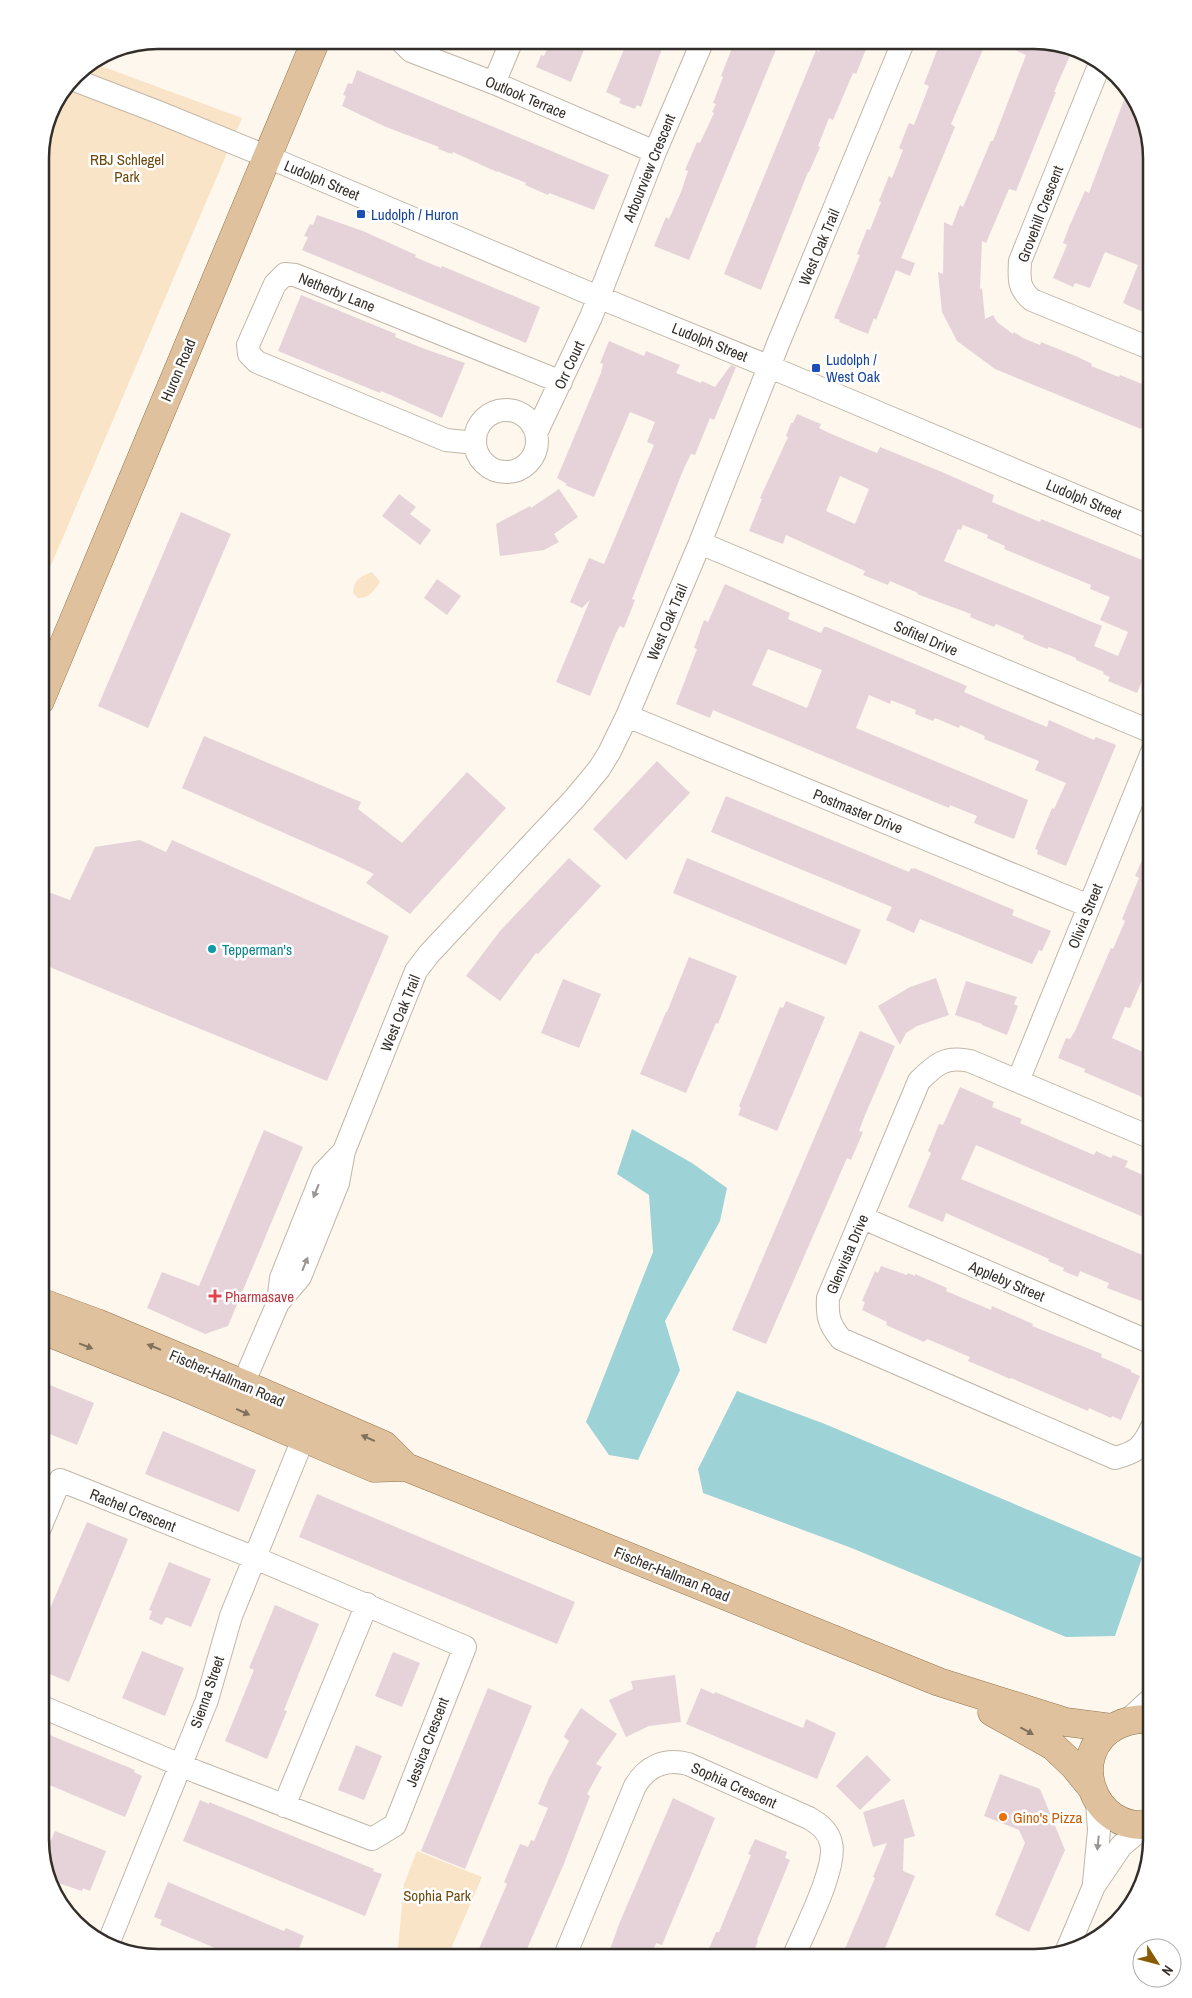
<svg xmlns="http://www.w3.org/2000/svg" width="1192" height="1998" font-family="'Archivo Narrow',sans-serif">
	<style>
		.green { fill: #fae4c8 }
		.water { fill: #9dd3d7 }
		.building { fill: #e6d3d9; fill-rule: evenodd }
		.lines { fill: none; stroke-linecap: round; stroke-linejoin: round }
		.minor-casing { stroke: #c1b6a7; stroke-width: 24 }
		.major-casing { stroke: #95744a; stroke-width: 29 }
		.minor { stroke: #fff; stroke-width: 22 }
		.major { stroke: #dfc29d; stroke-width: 28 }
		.oneway { fill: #999694 }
		.oneway2 { fill: #80715d }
		.transit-dot { fill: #1a4fb4; stroke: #fff; stroke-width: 2 }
		.culture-dot { fill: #0f9aa8; stroke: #fff; stroke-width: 2 }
		.health-dot { fill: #e0444e; stroke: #fff; stroke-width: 2 }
		.food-dot { fill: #e8710a; stroke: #fff; stroke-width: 2 }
		.labels { text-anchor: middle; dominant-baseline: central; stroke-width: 5; stroke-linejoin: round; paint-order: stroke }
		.street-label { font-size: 15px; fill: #332e29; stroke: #fff }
		.park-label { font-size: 15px; fill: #6c490d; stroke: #fff }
		.transit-label { font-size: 15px; fill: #164399; stroke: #fff; text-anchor: start }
		.culture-label { font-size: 15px; fill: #0d838f; stroke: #fff; text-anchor: start }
		.health-label { font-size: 15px; fill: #be3a42; stroke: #fff; text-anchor: start }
		.food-label { font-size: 15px; fill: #c56008; stroke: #fff; text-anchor: start }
		.rim { fill: none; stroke: #332e29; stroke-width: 2.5 }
	</style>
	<rect width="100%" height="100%" fill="#fef7ee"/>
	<path class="green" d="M93,63L242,118L40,591V151L52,106L75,74Z
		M372,572L380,582C374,591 368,599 358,598L353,593C354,579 360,577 372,572Z
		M417,1851L482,1877L447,1958H384L398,1948L404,1884Z"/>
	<path class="water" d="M632,1129L692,1163L727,1188L720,1221L665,1321L680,1370L638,1460L609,1455L586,1422L653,1252L649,1195L617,1174Z
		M737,1391L825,1424L1142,1558L1115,1636L1066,1637L849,1547L703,1493L698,1469Z"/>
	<path class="building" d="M551,40H588L571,82L536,67L541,55L544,56Z
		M628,40H665L641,107L637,105L635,109L619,103L621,99L606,92Z
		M738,40H780L689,260L654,246L666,217L669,219L681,192L688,171L685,170L697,142L700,143L714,113L712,112L716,104L713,103L723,77L721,76L732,48L735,49Z
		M824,40H862L860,44L867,47L856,74L853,73L833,120L829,118L818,146L820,147L809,172H808L761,290L724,274L816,50L819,52Z
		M941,40H987L951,124L955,127L901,258L915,263L910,276L896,270L876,320L874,318L868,334L839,322L840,320L834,318L860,255L857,254L867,229L870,230L881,202L879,201L889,176L892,178L903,150L899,148L909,123L914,125L929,86L924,84Z
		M993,40H1042L1072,51L1054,92H1056L1016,191L1009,189L986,243L982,241L980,289L982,288L985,319L993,315L997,322L1013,334L1014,332L1023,338L1040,345L1041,342L1078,357L1092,364L1091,366L1119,377L1120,375L1152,388V423H1143L1141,429L995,369L957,341L942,312L938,272L943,274L944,222L952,226L960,205L963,207L991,141H993L1026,55Z
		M357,70L609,175L594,210L549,193L548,195L525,185L526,183L497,171V172L453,152L452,154L438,149L439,147L386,127L342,106L346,96L343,95L348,83L352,84Z
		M1127,92L1140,106L1152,158V316L1123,303L1138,265L1105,252L1090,288L1075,283L1073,287L1053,278L1067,245L1063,243L1069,227L1085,191L1089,193Z
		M317,215L363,231L416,255L415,257L441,268L442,266L540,307L526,343L302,250L308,237L304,236L310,224L313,225Z
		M301,295L396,334L395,337L425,349L465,363L442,418L393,396L381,391L380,393L278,351Z
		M609,341L644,356L646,351L680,365L676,373L701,383L702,381L715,387L731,365L736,367L714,420L710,418L695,455L691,454L684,468L632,599L635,600L624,628L620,626L616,633L590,696L556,682L590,600L582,608L570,602L589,558L604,564L654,445L647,442L655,422L630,412L594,497L565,485L567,484L557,478L601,373L603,364L600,363Z
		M797,414L821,424L819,428L829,433L877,453L880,447L942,472L994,495L992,502L1040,522L1041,519L1152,564V658L1137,693L1108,681L1110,677L1103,674L1104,672L1076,660V658L1049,647L1047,649L1023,639L1024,636L996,624L994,627L970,617L971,614L917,594L918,593L890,581L888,585L863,575L865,571L786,535L783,544L749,531L762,499L760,498L788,437L786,436L791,423H793ZM840,476L869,489L855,524L826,511ZM963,525L988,535L987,538L1005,546L1004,549L1091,585L1090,589L1110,597L1100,620L1128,632L1118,656L1094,646L1102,626L944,561L958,529L961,530Z
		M559,489L578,517L554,534L559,542L544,550L500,556L496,524L530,506L531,508Z
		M399,494L416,507L410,514L431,530L420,545L382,516Z
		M181,512L231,534L148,728L98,706Z
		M437,579L461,596L447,615L424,598Z
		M725,584L790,613L788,619L821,633L824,627H827L967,686L964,692L1008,711L1047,727L1049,720L1094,740L1096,737L1116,745L1066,866L1037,854L1038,850L1035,849L1052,808L1054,809L1066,783L1035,770L1039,761L984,739L985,736L960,725L959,728L935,718L933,721L915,714L916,710L891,700L890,704L869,695L856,728L1028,800L1014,839L974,823L977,816L950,805L949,808L713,710L710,718L676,704L697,649L694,648L704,620L708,622ZM768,649L822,670L807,708L752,685Z
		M204,736L361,802L358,809L402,843L467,772L506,808L410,914L366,883L374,874L341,858L182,788Z
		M657,761L690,793L626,860L593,829Z
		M726,796L909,872L911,868L914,869V868L1014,910L1012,915L1051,931L1042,951L1039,950L1032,964L920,919L914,933L886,920L892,907L711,832Z
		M1152,838V957L1130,1008L1125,1007L1112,1038L1152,1056V1098L1143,1094L1142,1097L1084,1072L1085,1069L1058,1058L1066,1038L1070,1039L1075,1031L1111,948L1113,949L1125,921L1122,919L1139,878L1135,876Z
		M140,840L166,852L172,840L389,936L327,1081L40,963V889L70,900L95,847Z
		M569,858L601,886L538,954L536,953L500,1001L466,976L500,931Z
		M687,858L861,930L846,965L673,893Z
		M689,957L737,976L718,1024L716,1023L686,1093L640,1074L666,1012H667Z
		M936,978L949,1015L917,1026L906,1033L900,1045L878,1006L910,987Z
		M563,979L601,994L579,1048L541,1033Z
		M966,981L1017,997L1014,1004L1018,1006L1007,1035L982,1025V1024L955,1015Z
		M786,1001L825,1017L777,1131L738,1115L741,1108L739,1106L768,1036L780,1007L783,1008Z
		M860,1031L895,1046L865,1115L859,1131L863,1132L851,1160L847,1158L766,1344L732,1330Z
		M960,1087L994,1102L992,1107L1022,1119L1020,1123L1094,1155L1096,1151L1111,1158L1113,1155L1128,1161L1125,1167L1152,1179V1210L1148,1219L976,1145L961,1179L1152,1259V1305L1107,1288L1109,1283L1080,1271L1078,1277L1063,1271L1064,1268L1048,1261L1049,1259L946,1213L943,1222L908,1207L931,1153L928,1151L939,1124L943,1125Z
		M264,1130L303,1147L228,1326L205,1334L147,1308L162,1272L199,1286Z
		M881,1266L907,1275L908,1273L915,1276V1274L947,1288L946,1291L991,1310L992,1306L1033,1324L1032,1326L1102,1354L1101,1357L1131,1370V1372L1140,1376L1121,1420L1112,1416L1111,1418L1089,1408L1088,1411L1011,1378L1010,1379L992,1371L968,1361L970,1357L927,1339L924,1342L886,1325L887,1322L862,1310L865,1302L862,1301L865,1294L875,1271L878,1273Z
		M40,1381L94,1403L77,1445L40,1430Z
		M163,1431L256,1470L239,1512L145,1474Z
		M317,1494L575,1602L557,1644L299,1537Z
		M87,1522L128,1539L69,1682L40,1670V1632Z
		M169,1562L211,1579L191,1627L166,1617L162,1625L149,1619L152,1611L149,1610Z
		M275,1605L319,1624L284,1710L287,1711L267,1759L225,1741L254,1670L249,1668Z
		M142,1651L184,1668L165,1716L122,1698Z
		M393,1652L420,1663L402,1707L375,1696Z
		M675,1675L681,1722L649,1726L626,1737L609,1700L633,1689L631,1681Z
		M488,1688L532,1706L465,1869L421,1851Z
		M701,1688L714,1694L715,1692L803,1728L806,1719L836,1733L817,1779L686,1724Z
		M581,1708L617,1734L596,1764L602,1767L587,1794L590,1796L563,1866L523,1958H475L507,1884L504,1882L520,1844L528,1847L531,1840L534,1841L548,1808L538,1804L549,1778L569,1741L564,1737L566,1732Z
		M40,1731L135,1770L134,1772L142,1776L125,1817L40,1781Z
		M356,1745L382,1756L364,1800L338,1790Z
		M867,1755L891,1780L860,1810L836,1786Z
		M1000,1774L1040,1789L1065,1850L1029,1932L995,1915L1025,1843L1019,1830L984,1816Z
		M673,1798L715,1818L704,1845L662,1945L656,1943L650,1958H607L619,1924Z
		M904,1799L915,1836L904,1839L903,1871L915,1876L881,1958H841L875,1878L873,1877L887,1843L873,1847L863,1812Z
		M200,1800L209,1804V1802L374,1869L373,1871L382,1874L365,1916L183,1841Z
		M55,1831L106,1851L90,1891L83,1888L82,1891L49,1880L40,1835L51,1840Z
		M755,1839L787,1852L785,1858L790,1860L757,1940L758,1941L751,1958H705L716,1932H719L751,1855L748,1854Z
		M168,1882L253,1918L284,1931L286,1928L304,1936L295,1958H239L160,1925L162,1920L154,1917Z"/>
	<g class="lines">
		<defs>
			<path id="minor" d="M400,40L411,51L494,83L655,152
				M1101,61L1020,261C1019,279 1018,288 1032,300L1152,349
				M72,79L158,112L268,157L598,297L770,367L1152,528
				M494,83L512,40
				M475 441a31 31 0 1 1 62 0a31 31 0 1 1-62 0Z
				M537,431L591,317L655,152L703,40
				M475,443L446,440L257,362L249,354L248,345L275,284L285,274L295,275L561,382
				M700,543L1152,732
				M627,716L1089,906
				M1018,1081L1152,752
				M863,1218L1152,1343
				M278,1303L281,1278L323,1173L344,1151
				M243,1384L278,1303L300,1277L338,1183L344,1151L416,971L429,954L575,798L599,769L609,753L627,716L700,543L778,344L904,40
				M1152,1427C1142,1448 1137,1452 1115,1458L841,1339C829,1324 827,1317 828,1298L919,1081C936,1064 945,1056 970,1061L1152,1138
				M40,1706L197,1772L372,1839L395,1825L465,1647L255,1558L60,1480L40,1528
				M1126,1722L1152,1698
				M284,1806L367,1604
				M1094,1883L1099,1830L1097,1801
				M108,1944L207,1700L231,1616L303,1439
				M1067,1950L1094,1886L1121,1846L1145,1826
				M564,1958L635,1786C647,1766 665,1758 688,1764L809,1818C819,1824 828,1830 831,1843C838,1867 803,1933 793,1958"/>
			<path id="major" d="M40,701L316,40
				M40,1302L97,1323L243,1384L384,1445L406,1467L939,1682L1066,1722L1112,1728
				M40,1329L182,1386L374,1468L406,1467
				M992,1712L1053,1746L1074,1766L1091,1787
				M1152,1824C1092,1835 1064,1751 1118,1725C1129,1720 1140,1718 1152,1720"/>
		</defs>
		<use href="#minor" class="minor-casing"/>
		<use href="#major" class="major-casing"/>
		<use href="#minor" class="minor"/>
		<use href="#major" class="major"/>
	</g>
	<defs><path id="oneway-solid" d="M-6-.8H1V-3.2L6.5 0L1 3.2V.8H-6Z" transform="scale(1.25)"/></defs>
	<g class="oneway">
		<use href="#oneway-solid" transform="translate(316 1191) rotate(112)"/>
		<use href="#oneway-solid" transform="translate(305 1264) rotate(-68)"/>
		<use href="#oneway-solid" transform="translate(1098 1843) rotate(96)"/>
	</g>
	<g class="oneway2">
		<use href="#oneway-solid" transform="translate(86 1346) rotate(21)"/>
		<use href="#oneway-solid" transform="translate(154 1347) rotate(-158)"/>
		<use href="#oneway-solid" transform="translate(243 1412) rotate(24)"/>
		<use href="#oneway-solid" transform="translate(368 1438) rotate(-156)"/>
		<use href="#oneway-solid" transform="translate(1027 1731) rotate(29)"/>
	</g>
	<g class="transit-dot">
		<rect x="356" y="209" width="10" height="10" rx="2.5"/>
		<rect x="811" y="363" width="10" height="10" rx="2.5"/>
	</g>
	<circle class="culture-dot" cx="212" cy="949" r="5"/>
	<path class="health-dot" d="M212.5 1288.5h5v5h5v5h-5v5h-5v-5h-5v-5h5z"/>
	<circle class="food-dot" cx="1003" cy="1817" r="5"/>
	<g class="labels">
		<g class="street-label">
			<text transform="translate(526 97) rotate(23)">Outlook Terrace</text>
			<text transform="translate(649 168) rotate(-68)">Arbourview Crescent</text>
			<text transform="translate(322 180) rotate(23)">Ludolph Street</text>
			<text transform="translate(1040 214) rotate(-69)">Grovehill Crescent</text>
			<text transform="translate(819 247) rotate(-67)">West Oak Trail</text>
			<text transform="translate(337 292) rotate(22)">Netherby Lane</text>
			<text transform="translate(710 342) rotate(22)">Ludolph Street</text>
			<text transform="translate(569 365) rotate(-65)">Orr Court</text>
			<text transform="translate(178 370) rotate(-67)">Huron Road</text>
			<text transform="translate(1084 499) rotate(23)">Ludolph Street</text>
			<text transform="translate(667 622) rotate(-67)">West Oak Trail</text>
			<text transform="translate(926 638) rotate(23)">Sofitel Drive</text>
			<text transform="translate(858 811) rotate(22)">Postmaster Drive</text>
			<text transform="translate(1085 916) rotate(-68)">Olivia Street</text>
			<text transform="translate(400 1013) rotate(-68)">West Oak Trail</text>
			<text transform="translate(847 1254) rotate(-67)">Glenvista Drive</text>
			<text transform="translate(1007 1281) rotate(23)">Appleby Street</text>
			<text transform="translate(227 1378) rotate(23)">Fischer-Hallman Road</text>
			<text transform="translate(133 1510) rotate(22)">Rachel Crescent</text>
			<text transform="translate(672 1574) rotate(22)">Fischer-Hallman Road</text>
			<text transform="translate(207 1692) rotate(-71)">Sienna Street</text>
			<text transform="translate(427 1742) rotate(-69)">Jessica Crescent</text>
			<text transform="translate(734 1785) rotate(24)">Sophia Crescent</text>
		</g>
		<g class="park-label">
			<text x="127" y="159">RBJ Schlegel<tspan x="127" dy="17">Park</tspan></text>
			<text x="437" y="1895">Sophia Park</text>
		</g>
		<g class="transit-label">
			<text x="371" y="214">Ludolph / Huron</text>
			<text x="826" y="359">Ludolph /<tspan x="826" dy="17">West Oak</tspan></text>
		</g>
		<g class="culture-label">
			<text x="222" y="949">Tepperman's</text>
		</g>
		<g class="health-label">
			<text x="225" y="1296">Pharmasave</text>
		</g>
		<g class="food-label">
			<text x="1013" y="1817">Gino's Pizza</text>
		</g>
	</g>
	<path d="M0 0H1192V1998H0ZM158 49H1034A109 109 0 0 1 1143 158V1840A109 109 0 0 1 1034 1949H158A109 109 0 0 1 49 1840V158A109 109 0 0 1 158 49Z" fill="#fff" fill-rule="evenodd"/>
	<path class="rim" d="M158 49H1034A109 109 0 0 1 1143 158V1840A109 109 0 0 1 1034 1949H158A109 109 0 0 1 49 1840V158A109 109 0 0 1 158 49Z"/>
	<g transform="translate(1157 1963) rotate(126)"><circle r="24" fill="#ffffff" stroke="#adaba9"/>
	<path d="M0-4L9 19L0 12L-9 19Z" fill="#8a5b01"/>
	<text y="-8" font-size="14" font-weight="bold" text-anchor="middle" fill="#332e29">N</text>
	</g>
</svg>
